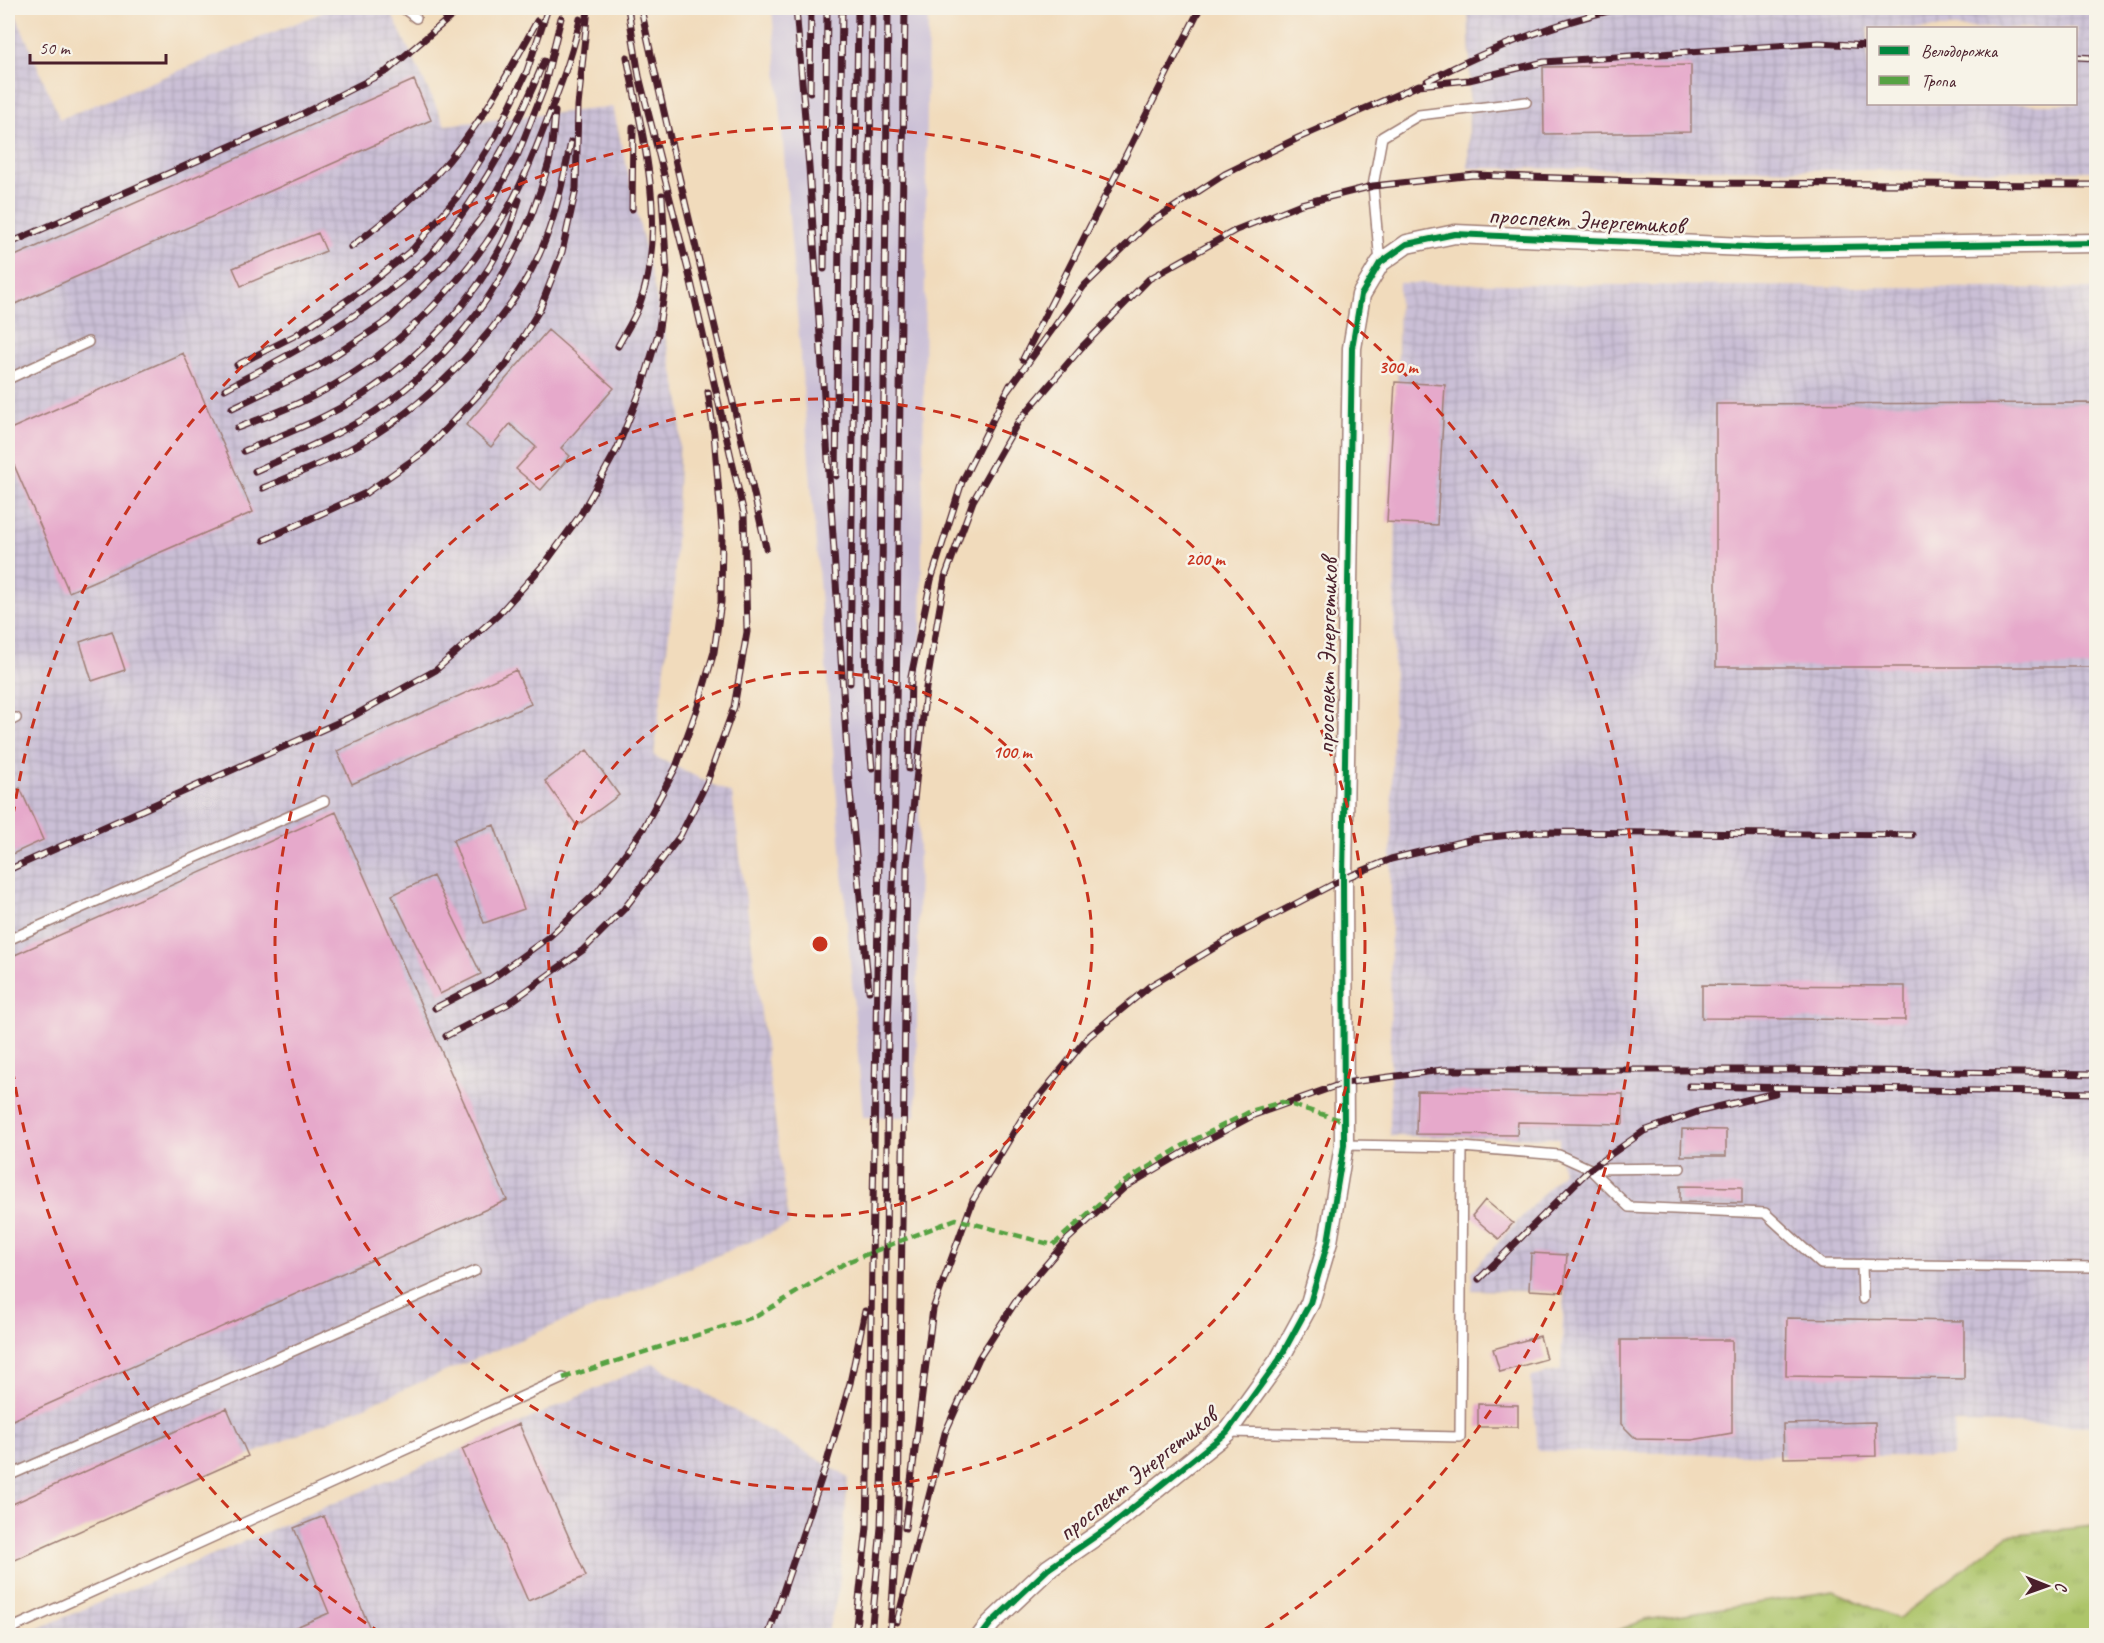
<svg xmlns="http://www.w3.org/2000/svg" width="2104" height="1643" font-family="Caveat,sans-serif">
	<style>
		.industrial { fill: url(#industrial-grid); fill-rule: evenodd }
		.railway { fill: #cabfd6 }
		.grass { fill: url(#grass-tufts); stroke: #7c724a; stroke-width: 1.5 }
		.building { fill: #e6a9cb }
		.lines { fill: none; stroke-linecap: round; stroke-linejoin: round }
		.lane-casing { stroke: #9e7d74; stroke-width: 12 }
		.street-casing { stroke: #9e7d74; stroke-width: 21 }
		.lane { stroke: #fff; stroke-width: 9 }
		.street { stroke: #fff; stroke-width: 18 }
		.rail-casing { stroke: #4a1f2b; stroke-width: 7 }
		.rail { stroke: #f7f3e8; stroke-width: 4.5; stroke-dasharray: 14; stroke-linecap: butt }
		.quiet { stroke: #56a243; stroke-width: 4.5; stroke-dasharray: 9 4.5; stroke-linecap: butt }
		.cycleway-casing { stroke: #f7f3e8; stroke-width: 10 }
		.cycleway { stroke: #00873e; stroke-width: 6 }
		.ring { fill: none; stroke: #c8321e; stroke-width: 3; stroke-dasharray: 10 8 }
		.labels { text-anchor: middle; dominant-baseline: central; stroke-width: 5; stroke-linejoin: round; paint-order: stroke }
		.street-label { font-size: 26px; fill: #4a1f2b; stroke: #f7f3e8 }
		.centre { fill: #c8321e; stroke: #f7f3e8; stroke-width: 3 }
		.ring-label { font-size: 18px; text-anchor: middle; font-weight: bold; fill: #c8321e; stroke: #f7f3e8; stroke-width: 5; stroke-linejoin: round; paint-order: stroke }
	</style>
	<defs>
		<pattern id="industrial-grid" width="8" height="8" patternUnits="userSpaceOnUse" patternTransform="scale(1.5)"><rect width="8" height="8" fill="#cabfd6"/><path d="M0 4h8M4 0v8" fill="none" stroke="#afa4b8"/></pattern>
		<pattern id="grass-tufts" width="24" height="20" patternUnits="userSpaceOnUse" patternTransform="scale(1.5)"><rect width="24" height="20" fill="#adc56a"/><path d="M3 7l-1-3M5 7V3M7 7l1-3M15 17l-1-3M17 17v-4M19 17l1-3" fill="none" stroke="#96a95c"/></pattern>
	</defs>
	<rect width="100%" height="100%" fill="#f7f3e8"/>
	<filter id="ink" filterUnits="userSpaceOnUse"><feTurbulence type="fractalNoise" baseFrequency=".0167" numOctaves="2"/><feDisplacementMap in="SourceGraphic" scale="12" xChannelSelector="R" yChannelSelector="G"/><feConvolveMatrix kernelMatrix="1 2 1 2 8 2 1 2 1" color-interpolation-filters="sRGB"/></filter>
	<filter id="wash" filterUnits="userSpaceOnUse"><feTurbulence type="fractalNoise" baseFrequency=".008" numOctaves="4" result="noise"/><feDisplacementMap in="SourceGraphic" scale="24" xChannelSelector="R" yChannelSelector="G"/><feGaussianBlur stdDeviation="1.35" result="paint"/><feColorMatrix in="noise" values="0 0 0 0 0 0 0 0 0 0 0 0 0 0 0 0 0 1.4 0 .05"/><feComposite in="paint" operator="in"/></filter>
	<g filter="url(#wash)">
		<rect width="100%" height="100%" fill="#f1dbbc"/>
		<path class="industrial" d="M8,8H13L60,119L333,8H389L445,125L613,107L681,406L674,593L654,756L732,794L789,1225L248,1456L8,1563Z
			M1468,8H2096V171L1468,168L1470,59ZM1868,28H2076V104H1868Z
			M1399,283L2096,289V1426L1955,1423L1953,1457L1537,1451L1531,1377L1561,1370L1564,1292L1472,1290V1271L1563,1172L1559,1155V1138L1390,1136L1391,859Z
			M653,1363L848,1477L839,1588L827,1635L20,1636L462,1449Z"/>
		<path class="railway" d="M772,8H928L916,1117H863Z"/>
		<path class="grass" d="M2094,1526L2096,1527V1635H1606L1645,1620L1834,1591L1898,1619L2008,1535Z"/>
		<g id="blocks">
			<path class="building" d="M1691,65V132L1544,134L1543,67Z
				M414,80L431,120L8,307V259Z
				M318,233L326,251L241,286L233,268Z
				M548,330L614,388L561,448L570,456L541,490L516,469L536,447L510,424L491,447L466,425Z
				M183,353L253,512L69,592L8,451V430Z
				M1395,382L1445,385L1437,525L1387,522Z
				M2096,403V667H1716V404Z
				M112,631L125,670L92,681L80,642Z
				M516,670L531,704L352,784L337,751Z
				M587,750L619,795L577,826L545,781Z
				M20,788L43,840L8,856V794Z
				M336,812L507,1200L8,1422V958Z
				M494,825L524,909L484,923L453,840Z
				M433,876L481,974L440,994L392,895Z
				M1702,985L1905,986V1020L1702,1018Z
				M1417,1091L1623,1094V1124L1518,1122L1517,1135L1416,1134Z
				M1682,1129L1726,1130V1156H1681Z
				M1680,1186L1742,1187V1203L1680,1202Z
				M1485,1200L1513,1223L1499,1239L1472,1216Z
				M1531,1253L1567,1255L1564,1292L1529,1290Z
				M2094,1295H2096V1401H2092Z
				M1787,1318L1964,1321V1379L1786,1376Z
				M1540,1336L1546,1359L1500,1372L1493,1349Z
				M1621,1340H1732V1433L1692,1440L1636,1439L1621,1424Z
				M1478,1404L1518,1405V1427H1478Z
				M227,1408L248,1456L8,1563V1506Z
				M1875,1422L1876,1456L1784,1458L1783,1424Z
				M519,1424L586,1576L528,1601L462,1449Z
				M324,1516L373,1636H275L329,1613L294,1528Z"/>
		</g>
	</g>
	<g filter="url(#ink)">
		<use href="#blocks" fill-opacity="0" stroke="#9e7d74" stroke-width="1.5"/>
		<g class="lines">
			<defs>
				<path id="lane" d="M403,8L416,18
					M1380,263L1373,186L1382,137L1419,115L1526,102
					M8,379L88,342
					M8,722L16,718
					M8,940L324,801
					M1344,1145L1462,1147L1559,1155L1590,1169L1629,1207L1765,1213L1821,1264L2096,1267
					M1590,1169L1680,1168
					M1862,1264L1863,1299
					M1227,1432L1460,1437L1462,1147
					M8,1476L475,1271
					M8,1630L563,1378"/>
				<path id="street" d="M981,1636L991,1623L1048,1569L1109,1527L1227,1432L1279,1360L1310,1303L1328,1242L1344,1145L1343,879L1352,348L1361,295L1380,263L1407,244L1455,234L1766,248L2096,243"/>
			</defs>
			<use href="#lane" class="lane-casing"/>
			<use href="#street" class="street-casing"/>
			<use href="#lane" class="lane"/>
			<use href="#street" class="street"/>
			<defs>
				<path id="rail" d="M641,8C679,188 727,367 766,548
					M796,8L809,167L849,782L869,991
					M2076,57L2096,58
					M1427,81C1489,49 1553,23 1621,8
					M810,92L811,8
					M632,209L633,127
					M8,244L290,120L387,71L461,8
					M351,247C380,224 410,202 436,175C478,130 508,74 537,21
					M824,269L827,8
					M618,346C625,333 634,319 639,306C669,226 642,136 627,57
					M1023,359L1200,8
					M237,365L296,335L362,290L413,249L457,197L495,137L527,71L548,8
					M225,389C296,351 369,314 428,257C437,249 443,238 451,229C490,178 520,120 544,61
					M1006,393L1084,286L1148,224L1225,174L1298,138L1419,85L1469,80L1544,62L1819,43L1868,46
					M232,408L315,368L387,321L444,266L486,212L518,154L544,88L561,18
					M237,428C273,414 311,400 344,379C402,344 464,280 500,222C522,187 536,148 551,110C562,81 574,50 580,19
					M244,451C285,434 327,418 364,394C422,356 477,298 507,235C512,224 515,212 519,200
					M255,471C299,451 346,433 386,404C467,344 523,260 549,162C553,146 553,129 555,112
					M836,476L842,8
					M263,488C291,476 320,465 346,451C422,412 502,332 539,255C555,220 563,180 571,142
					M264,540L366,493L424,452L506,365L540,309L562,252L576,189L578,106L588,8
					M850,683L858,8
					M872,768L867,711L864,608L872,8
					M909,769L911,677L931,580L962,482L1010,385
					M8,870L355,715L436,670L498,615L546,562L581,514L617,449L642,387L658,334L667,274L662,195
					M435,1008L490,980L550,936L598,891L643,829L676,767L698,706L714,652L721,602L722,530L714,434L708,392
					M446,1036L508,1004L583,950L624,909L680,836L707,782L734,707L747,632L744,514L691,282L639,76L628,8
					M1689,1086L2096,1093
					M1479,1279L1590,1169L1644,1131L1697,1112L1775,1093
					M905,1528L933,1309L973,1200L1024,1115L1088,1037L1150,986L1234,936L1343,879L1391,859L1473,839L1538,832L1912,835
					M897,1622L945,1433L979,1358L1020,1295L1068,1239L1125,1187L1188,1150L1254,1115L1344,1083L1442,1070H1794L2096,1074
					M768,1636L826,1465L850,1383L865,1311
					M855,1636L867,1527L870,1379L879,857L888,8
					M871,1636L881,1527L885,1377L888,1025L894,859L905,8
					M890,1636L898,1514L907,865L926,688L945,577L973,501L1018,422L1081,348L1149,279L1236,230L1301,204L1373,186L1474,175L1696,183L2096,185"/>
			</defs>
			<use href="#rail" class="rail-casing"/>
			<use href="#rail" class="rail"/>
			<path class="quiet" d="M563,1378L757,1316L847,1262L956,1219L1053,1245L1122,1183L1184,1145L1251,1111L1282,1102L1344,1121"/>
			<defs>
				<path id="cycleway" d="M981,1636L991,1623L1048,1569L1109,1527L1227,1432L1279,1360L1310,1303L1328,1242L1344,1145L1343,879L1352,348L1361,295L1380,263L1407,244L1455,234L1766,248L2096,243"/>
			</defs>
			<use href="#cycleway" class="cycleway-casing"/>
			<use href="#cycleway" class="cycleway"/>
		</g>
	</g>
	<g class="ring">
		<circle cx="820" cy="944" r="272"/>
		<circle cx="820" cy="944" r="545"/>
		<path d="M381 1633A817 817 0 0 1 8 1036M8 852A817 817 0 1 1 1259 1633"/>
	</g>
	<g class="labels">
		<g class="street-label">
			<text transform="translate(1586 220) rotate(3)">проспект Энергетиков</text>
			<text transform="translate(1327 656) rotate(-89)">проспект Энергетиков</text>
			<text transform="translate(1137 1474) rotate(-39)">проспект Энергетиков</text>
		</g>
	</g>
	<circle cx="820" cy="944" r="9" class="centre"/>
	<g class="ring-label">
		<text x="1398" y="373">300 m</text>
		<text x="1205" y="565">200 m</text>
		<text x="1012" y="758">100 m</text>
	</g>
	<rect width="2104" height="1643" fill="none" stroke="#f7f3e8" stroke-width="30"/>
	<rect x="1867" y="27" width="210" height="78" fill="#f7f3e8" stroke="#b29e9c" stroke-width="1.5"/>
	<rect x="1879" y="46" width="30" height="9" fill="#00873e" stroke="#b29e9c" stroke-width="1.5"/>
	<text x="1921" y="57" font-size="18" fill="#4a1f2b">Велодорожка</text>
	<rect x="1879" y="76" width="30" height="9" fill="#56a243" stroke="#b29e9c" stroke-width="1.5"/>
	<text x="1921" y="87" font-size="18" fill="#4a1f2b">Тропа</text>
	<g transform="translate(2047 1586) rotate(91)" stroke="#f7f3e8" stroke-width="4.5" paint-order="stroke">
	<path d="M0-4.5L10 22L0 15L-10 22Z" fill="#4a1f2b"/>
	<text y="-9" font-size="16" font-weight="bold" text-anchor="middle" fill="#4a1f2b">С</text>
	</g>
	<path d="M30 54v9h136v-9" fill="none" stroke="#4a1f2b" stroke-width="3"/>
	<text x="39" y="54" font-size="18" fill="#4a1f2b" stroke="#f7f3e8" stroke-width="4.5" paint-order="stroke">50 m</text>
</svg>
